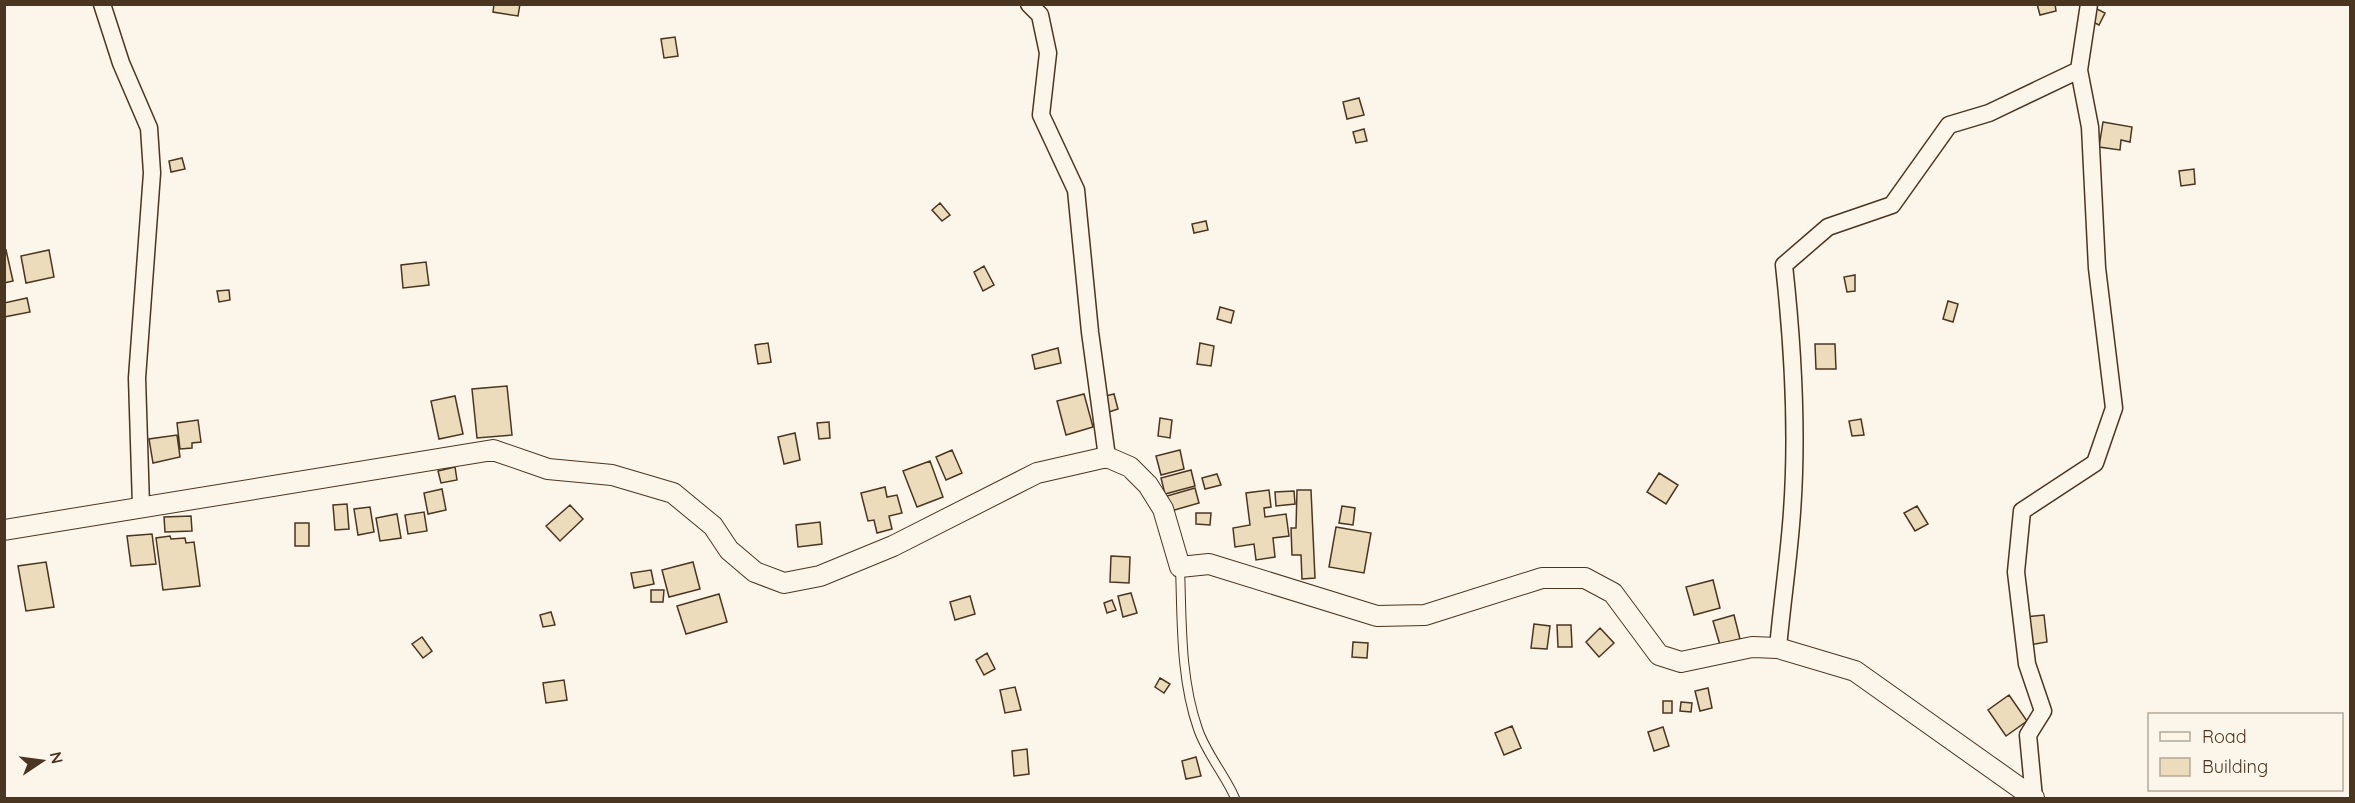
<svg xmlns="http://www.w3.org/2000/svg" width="2355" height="803" font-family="Quicksand,sans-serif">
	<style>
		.building { fill: #ecdcbc; stroke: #4a3520; stroke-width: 1.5 }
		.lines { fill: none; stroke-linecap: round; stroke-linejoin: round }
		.service-casing { stroke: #4a3520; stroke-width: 10 }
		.minor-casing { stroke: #4a3520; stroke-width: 19 }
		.tertiary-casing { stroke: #4a3520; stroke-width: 22 }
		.service { stroke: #fbf6e9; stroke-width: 8 }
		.minor { stroke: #fbf6e9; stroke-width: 16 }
		.tertiary { stroke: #fbf6e9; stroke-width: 20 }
	</style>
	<rect width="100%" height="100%" fill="#fbf6e9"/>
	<path class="building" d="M494,4H520L518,16L493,12Z
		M2037,4H2055L2056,11L2040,15Z
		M2095,8L2105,13L2099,25L2089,20Z
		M675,37L678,56L664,58L661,39Z
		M1359,98L1364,115L1347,119L1343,102Z
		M2103,122L2132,127L2130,142L2121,140L2120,150L2099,147Z
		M1364,129L1367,141L1356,143L1353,132Z
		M182,158L185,169L171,172L169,161Z
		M2194,169L2195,184L2181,186L2179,171Z
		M940,203L950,215L942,221L932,210Z
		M1206,221L1208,230L1194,233L1192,224Z
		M6,250L13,281L4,283V251Z
		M49,250L54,277L26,283L21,256Z
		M426,262L429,285L403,288L401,265Z
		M984,266L994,285L983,291L974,272Z
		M1855,275V291L1847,292L1844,277Z
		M229,290L230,300L219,302L217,291Z
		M27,298L30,312L4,317V303Z
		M1948,301L1958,304L1953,322L1943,319Z
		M1220,307L1234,311L1231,323L1217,319Z
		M768,343L771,362L758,364L755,345Z
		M1200,343L1214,346L1211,366L1197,364Z
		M1815,344H1835L1836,369H1816Z
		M1058,348L1061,363L1035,369L1032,355Z
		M507,386L512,435L477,438L472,389Z
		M1084,394L1093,427L1066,435L1057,401Z
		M1114,394L1118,409L1109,412L1105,396Z
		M455,396L463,434L439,439L431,401Z
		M1160,418L1172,420L1170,438L1158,436Z
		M1861,419L1864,435L1852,436L1849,421Z
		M198,420L201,442L192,443V448L180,449L177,423Z
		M829,422L830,438L819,439L817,423Z
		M795,433L800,460L784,464L778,437Z
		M177,435L180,457L153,463L149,439Z
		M952,450L962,473L946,480L936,457Z
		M1180,450L1184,469L1161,475L1156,456Z
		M930,461L943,497L917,507L903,471Z
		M455,467L457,480L441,483L438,471Z
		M1191,470L1195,486L1165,494L1161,478Z
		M1659,473L1678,485L1666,504L1647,492Z
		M1217,474L1221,485L1205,489L1202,478Z
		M885,487L887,497L897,495L902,513L889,516L892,529L877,533L874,520L868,521L861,493Z
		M1195,488L1199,503L1171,511L1167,496Z
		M442,489L446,510L428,514L424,493Z
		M1269,490L1271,507L1264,508L1265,517L1286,514L1289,536L1273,538L1275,557L1256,560L1254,544L1235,547L1233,528L1250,525L1246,493Z
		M1297,490H1311L1315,578L1302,579L1301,555H1292L1291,528H1296Z
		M1294,491L1295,504L1276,506L1275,492Z
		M347,504L349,529L335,530L333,505Z
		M570,505L583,519L560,541L546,526Z
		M1342,506L1355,508L1353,525L1339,523Z
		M1917,506L1928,524L1915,531L1904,513Z
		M370,507L374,532L358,535L354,509Z
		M424,512L427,531L408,534L405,515Z
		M1196,513H1211L1210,525L1196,524Z
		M397,514L401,538L380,541L376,518Z
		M191,516L192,531L165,532L164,517Z
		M820,522L822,544L798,547L796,525Z
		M295,523H309V546H295Z
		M1336,527L1371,533L1364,573L1329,567Z
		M152,534L156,564L131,566L127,536Z
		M170,536L171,539L185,538L186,543L194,542L200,586L163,590L156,538Z
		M1111,556L1130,557L1129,583L1110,582Z
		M46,562L54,607L26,611L18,566Z
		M693,562L700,589L669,597L662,570Z
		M651,570L654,584L634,588L631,573Z
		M1713,580L1720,608L1694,615L1686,587Z
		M651,590H664L663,602H651Z
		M1131,593L1137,613L1123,617L1118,596Z
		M719,594L727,622L686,634L677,606Z
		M970,596L975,614L955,620L950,602Z
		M1112,600L1116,610L1107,613L1104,603Z
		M551,612L555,625L543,627L540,615Z
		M1734,615L1740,639L1720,645L1713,621Z
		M2044,615L2047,642L2029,645L2026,617Z
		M1534,624L1550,626L1547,649L1531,648Z
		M1557,625H1571L1572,647H1558Z
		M1600,628L1614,643L1599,657L1586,642Z
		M422,637L432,651L423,658L412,644Z
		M1353,642L1368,643L1367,658L1352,657Z
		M987,653L995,669L984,675L976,660Z
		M1160,678L1170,684L1164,693L1155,687Z
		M564,680L567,700L546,703L543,683Z
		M1015,687L1021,710L1005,713L1000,690Z
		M1708,688L1712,708L1700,711L1695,691Z
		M2009,695L2027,721L2006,736L1988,710Z
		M1663,701H1672V713H1663Z
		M1681,702L1692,703L1691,712L1680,711Z
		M1512,726L1521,748L1504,755L1495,733Z
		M1663,727L1669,746L1654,751L1648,732Z
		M1027,749L1029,774L1014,776L1012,751Z
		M1196,757L1201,776L1186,779L1182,761Z"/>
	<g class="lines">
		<defs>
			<path id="service" d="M1180,567C1182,620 1180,678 1198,729C1206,753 1225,775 1235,798"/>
			<path id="minor" d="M102,4L121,63L149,128L152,173L137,378L141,506
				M1029,4L1040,15L1048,53L1041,115L1076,190L1090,332L1107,457
				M1778,648C1782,603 1789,557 1792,512C1798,430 1793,347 1784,265L1828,227L1892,205L1949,125L1989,113L2079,70
				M2034,798L2028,735L2043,711L2027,664L2016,572L2022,511L2095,463L2114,408L2097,268L2090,127L2079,70L2089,4"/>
			<path id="tertiary" d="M4,530L493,450L548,469L612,475L673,493L713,526L729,550L755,572L784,583L820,576L893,546L1037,473L1107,457L1130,467L1148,485L1163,509L1180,567L1209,564L1377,616L1425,615L1542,578H1585L1613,593L1659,655L1681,662L1752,647L1778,648L1855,671L2034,798"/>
		</defs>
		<use href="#service" class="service-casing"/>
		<use href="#minor" class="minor-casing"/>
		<use href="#tertiary" class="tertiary-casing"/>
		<use href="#service" class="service"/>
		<use href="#minor" class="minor"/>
		<use href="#tertiary" class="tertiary"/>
	</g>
	<rect width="2355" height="803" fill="none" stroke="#4a3520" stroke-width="12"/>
	<rect x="2148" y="713" width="195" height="78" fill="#fbf6e9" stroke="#b4a999" stroke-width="1.5"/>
	<rect x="2160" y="732" width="30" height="9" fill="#fbf6e9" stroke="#b4a999" stroke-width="1.5"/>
	<text x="2202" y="743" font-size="18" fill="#4a3520">Road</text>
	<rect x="2160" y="758" width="30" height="18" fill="#ecdcbc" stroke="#b4a999" stroke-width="1.5"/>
	<text x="2202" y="773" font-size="18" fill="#4a3520">Building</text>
	<g transform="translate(42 761) rotate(77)" stroke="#fbf6e9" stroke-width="4.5" paint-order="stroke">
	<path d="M0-4.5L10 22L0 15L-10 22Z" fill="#4a3520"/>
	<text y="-9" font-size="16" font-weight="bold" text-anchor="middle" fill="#4a3520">N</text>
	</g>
</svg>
